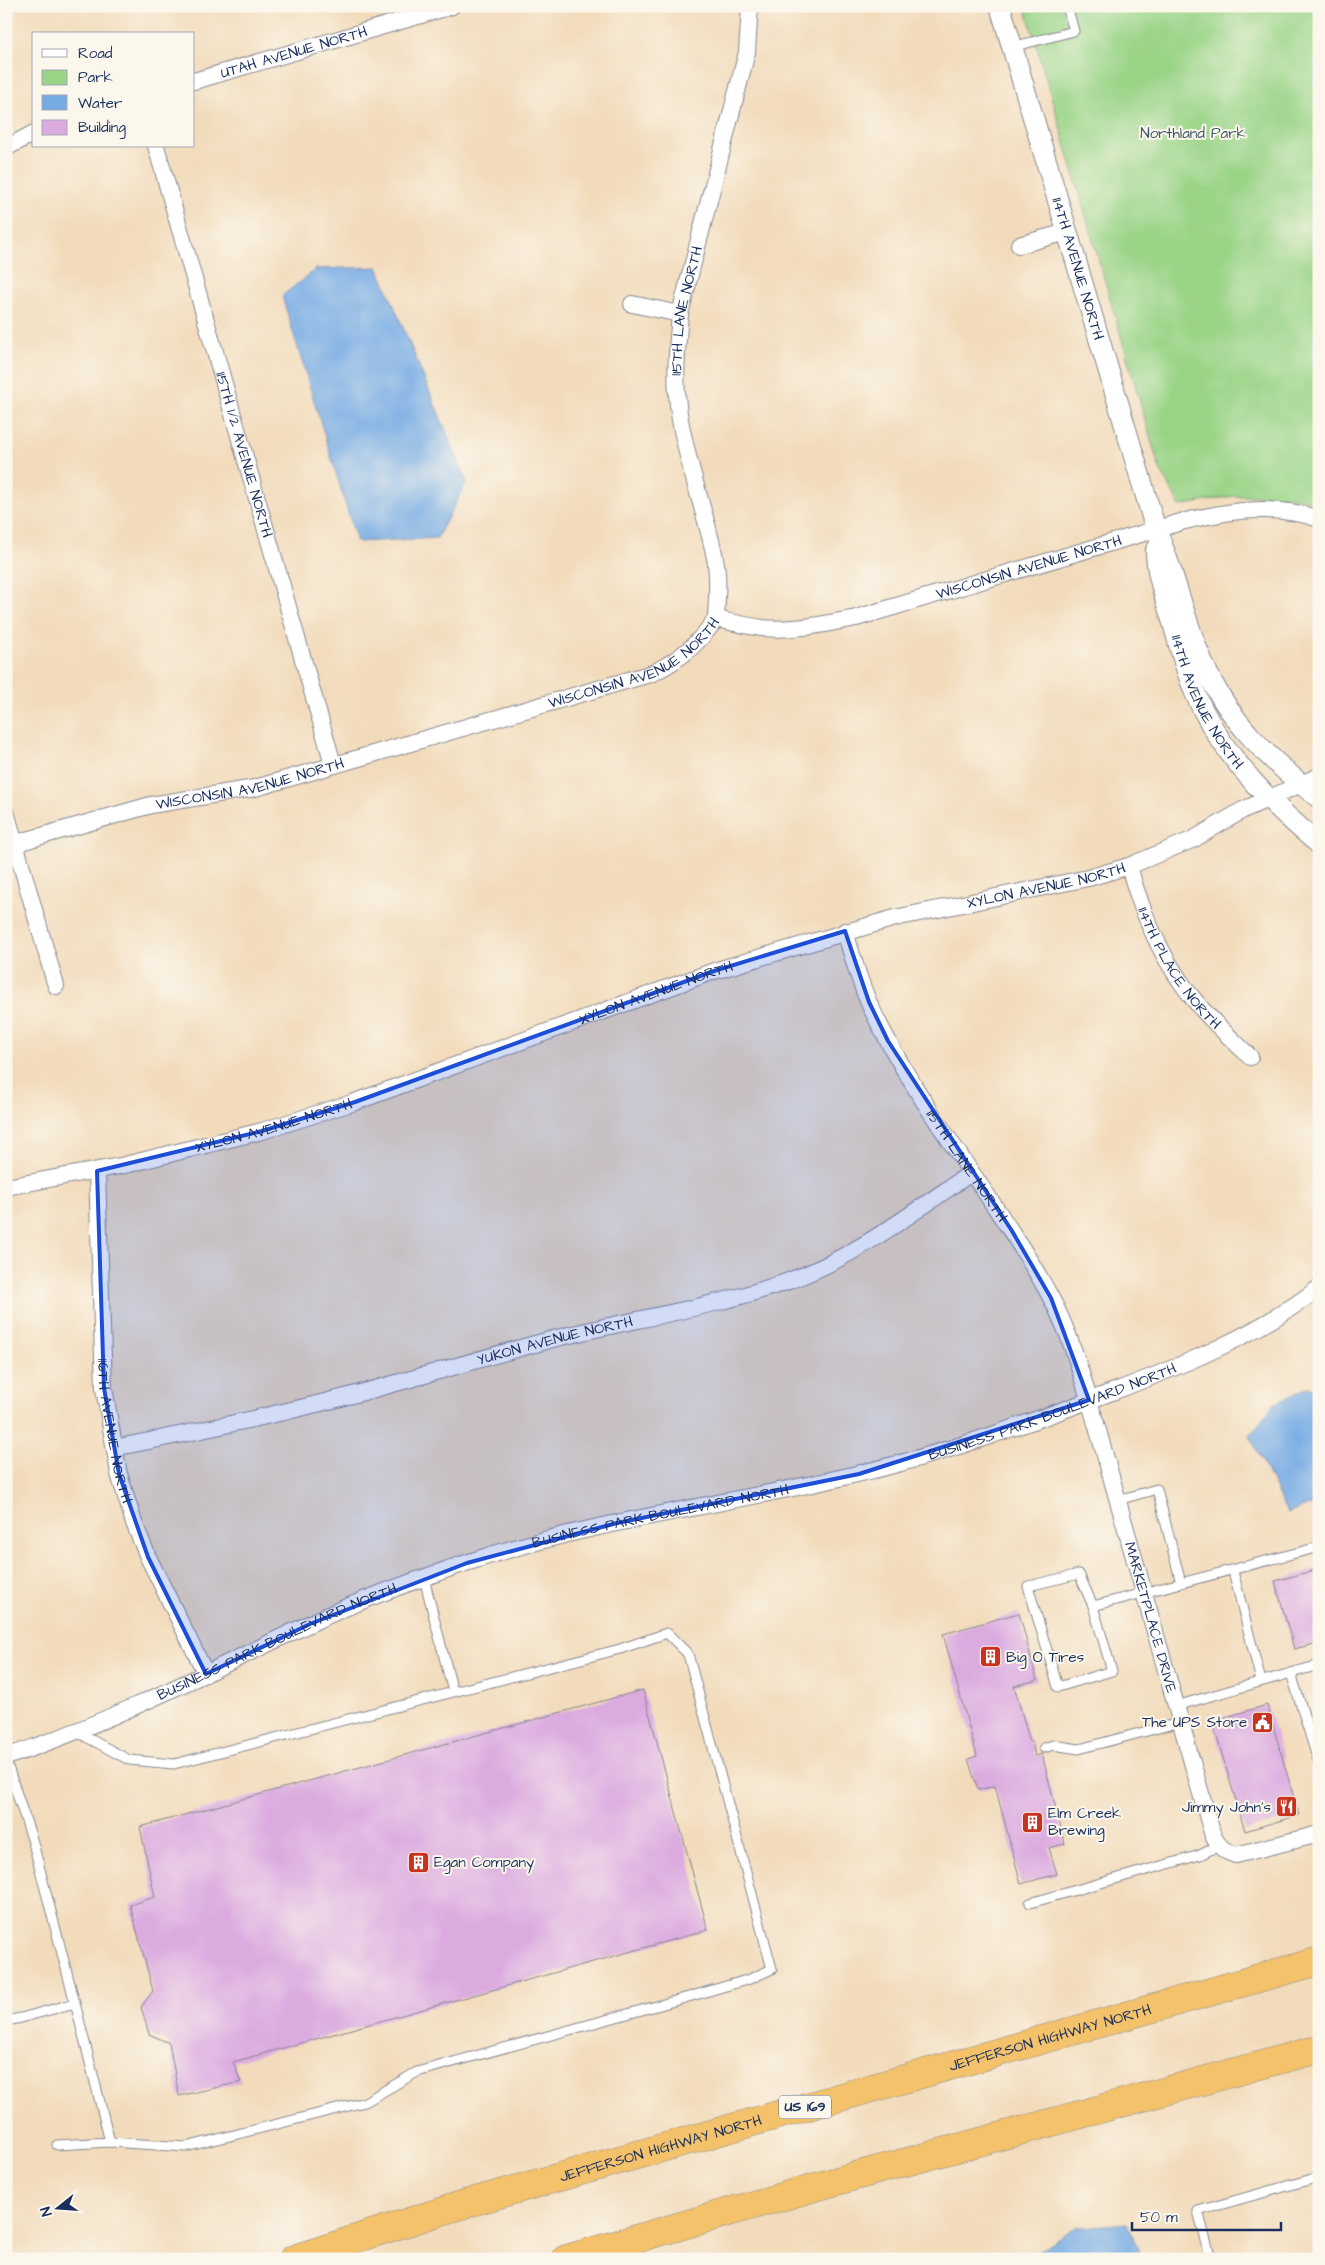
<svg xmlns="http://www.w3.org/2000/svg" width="1325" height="2265" font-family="'Architects Daughter',sans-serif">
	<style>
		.green { fill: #9ad487; stroke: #5a8272 }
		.water { fill: #76abe4; stroke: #486da1 }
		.building { fill: #dbabe0 }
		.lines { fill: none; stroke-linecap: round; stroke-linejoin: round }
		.service-casing { stroke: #86858c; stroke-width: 11 }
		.minor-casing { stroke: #86858c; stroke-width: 18 }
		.tertiary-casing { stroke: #86858c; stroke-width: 22 }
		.trunk-casing { stroke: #86858c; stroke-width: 29 }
		.service { stroke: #fff; stroke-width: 9 }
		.minor { stroke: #fff; stroke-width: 16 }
		.tertiary { stroke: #fff; stroke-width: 20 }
		.trunk { stroke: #f3c26a; stroke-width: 28 }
		.marked { fill: #1d4ed8; fill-opacity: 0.2; stroke: #1d4ed8; stroke-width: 4; stroke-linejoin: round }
		.labels { text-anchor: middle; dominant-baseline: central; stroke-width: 4; stroke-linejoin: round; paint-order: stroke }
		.shield { fill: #fbf7ec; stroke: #5e6b89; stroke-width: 1 }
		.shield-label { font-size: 14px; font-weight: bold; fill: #1b2f5e }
		.street-label { font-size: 15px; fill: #1b2f5e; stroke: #fbf7ec }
		.park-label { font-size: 15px; fill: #3b5868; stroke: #fbf7ec }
		.poi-label { font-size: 15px; fill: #1b2f5e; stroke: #fbf7ec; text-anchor: start }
	</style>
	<rect width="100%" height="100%" fill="#fbf7ec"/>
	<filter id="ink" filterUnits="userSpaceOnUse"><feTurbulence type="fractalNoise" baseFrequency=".02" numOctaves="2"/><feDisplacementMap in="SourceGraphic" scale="10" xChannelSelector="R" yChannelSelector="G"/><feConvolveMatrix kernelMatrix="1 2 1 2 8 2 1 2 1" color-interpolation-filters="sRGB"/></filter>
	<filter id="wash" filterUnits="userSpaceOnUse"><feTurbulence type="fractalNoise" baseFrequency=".0096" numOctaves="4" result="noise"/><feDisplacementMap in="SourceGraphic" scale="20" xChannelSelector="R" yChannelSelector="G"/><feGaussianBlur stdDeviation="1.12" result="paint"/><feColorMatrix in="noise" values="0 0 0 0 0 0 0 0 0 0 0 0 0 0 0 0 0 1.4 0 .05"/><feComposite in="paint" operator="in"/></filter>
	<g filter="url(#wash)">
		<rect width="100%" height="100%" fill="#f2dbbb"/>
		<path class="green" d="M1025,6H1319V503L1287,496H1233L1180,506L1159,467Z"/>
		<path class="water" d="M378,267L467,482L437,538L357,542L282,296L316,269Z
			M1308,1387L1319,1392V1502L1287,1513L1250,1436L1274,1404Z
			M1128,2223L1141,2259H1031L1030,2256L1073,2228Z"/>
		<g id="blocks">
			<path class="building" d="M1319,1569V1643L1294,1649L1275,1581Z
				M1019,1613L1037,1680L1014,1686L1030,1742H1032L1035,1756L1042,1754L1065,1844L1049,1848L1057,1874L1021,1884L995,1786L978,1790L968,1759L977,1756L943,1634Z
				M643,1690L708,1930L233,2062L241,2082L179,2096L169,2043L149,2034L141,2007L153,1991L130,1905L155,1897L140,1827Z
				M1267,1705L1299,1815L1245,1831L1212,1721Z"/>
		</g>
	</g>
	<g filter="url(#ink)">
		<use href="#blocks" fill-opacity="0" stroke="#86858c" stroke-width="1"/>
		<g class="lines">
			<defs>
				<path id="service" d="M1012,47L1074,31L1067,6
					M1118,1500L1157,1489L1181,1583
					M1233,1571L1261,1681
					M424,1578L453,1692
					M1093,1606L1112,1671L1058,1687L1028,1586L1079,1574L1093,1606L1319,1547
					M1291,1673L1319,1764
					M1176,1706L1319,1665
					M1044,1748L1053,1745L1079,1749L1181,1722
					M6,1761L32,1839L75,2003
					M1030,1903L1200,1855L1218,1846
					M6,2021L21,2018L75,2003L110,2142
					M57,2145L110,2142L186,2147L365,2102L417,2072L678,2000L750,1979L772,1969L688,1654L667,1633L620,1649L174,1764L129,1760L75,1731
					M1211,2259L1198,2211L1319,2177"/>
				<g id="minor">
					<path id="s1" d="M194,81L452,6"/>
					<path id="s2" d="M156,146L333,764"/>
					<path d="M6,148L34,133"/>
					<path d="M1019,245L1067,232"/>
					<path d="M632,304L680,314"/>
					<path id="s3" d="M716,619C717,599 719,578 715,558C705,509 686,462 679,413C674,380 677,348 680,314L747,52L750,6"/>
					<path id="s4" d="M716,619C731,622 747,626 762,628C794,631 825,624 856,618L1181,522C1227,511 1273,503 1319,519"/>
					<path d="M6,812L56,986"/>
					<path id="s5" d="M6,846L151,805L255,788L653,673C682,658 697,645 716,619"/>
					<path id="s6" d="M1129,866C1143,918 1166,968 1201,1008C1216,1025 1234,1041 1250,1057"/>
					<path id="s7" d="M845,931C852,956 859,980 869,1003C917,1108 995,1195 1050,1296C1072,1336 1084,1383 1097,1427L1213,1836C1219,1847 1225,1852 1236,1855L1319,1834"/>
					<path id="s8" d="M97,1171L104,1388L119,1474L134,1523L148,1557L206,1674"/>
					<path id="s9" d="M6,1187L125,1165L262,1131L355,1102L714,971L895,918L1088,878L1129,866L1194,839L1243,810L1319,776"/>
					<path id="s10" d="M114,1448C190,1433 266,1417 341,1398C415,1379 488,1356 561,1337C634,1319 711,1308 783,1283C851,1260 912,1213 971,1173"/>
					<path id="s11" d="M6,1757C111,1722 210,1671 309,1624C359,1600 413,1581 466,1563C594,1520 727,1505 857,1474C944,1454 1029,1423 1112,1392C1184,1365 1257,1335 1319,1288"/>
				</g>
				<g id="tertiary">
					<path id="s12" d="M1000,6L1156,530C1175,573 1184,620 1203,663C1227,719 1271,762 1319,798"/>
					<path id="s13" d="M1156,550C1156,575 1166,600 1173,623C1181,652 1189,683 1203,710C1231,764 1272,805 1319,844"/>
				</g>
				<g id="trunk">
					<path id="s14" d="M293,2259L461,2205L1319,1961"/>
					<path d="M566,2259L819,2186L1319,2049"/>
				</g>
			</defs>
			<use href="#service" class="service-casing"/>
			<use href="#minor" class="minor-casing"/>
			<use href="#tertiary" class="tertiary-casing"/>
			<use href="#trunk" class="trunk-casing"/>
			<use href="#service" class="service"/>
			<use href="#minor" class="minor"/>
			<use href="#tertiary" class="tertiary"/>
			<use href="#trunk" class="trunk"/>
		</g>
	</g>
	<path class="marked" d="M845,931L869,1002L888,1041L1012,1231L1051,1298L1089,1400L859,1474L617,1523L467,1563L310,1624L206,1674L148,1557L119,1474L104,1388L97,1171L262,1131L355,1102L714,971Z"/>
	<defs>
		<symbol id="building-square" viewBox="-11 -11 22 22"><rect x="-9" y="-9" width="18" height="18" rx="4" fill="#c8321e" stroke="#fbf7ec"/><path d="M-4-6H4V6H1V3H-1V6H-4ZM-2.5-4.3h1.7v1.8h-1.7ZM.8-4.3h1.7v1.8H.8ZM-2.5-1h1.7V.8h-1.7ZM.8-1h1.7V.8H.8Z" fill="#fff"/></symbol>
		<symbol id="civic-square" viewBox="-11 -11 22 22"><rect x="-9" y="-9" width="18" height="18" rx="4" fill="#c8321e" stroke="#fbf7ec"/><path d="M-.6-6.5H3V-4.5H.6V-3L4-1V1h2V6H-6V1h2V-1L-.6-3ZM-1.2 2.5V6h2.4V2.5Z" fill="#fff"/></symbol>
		<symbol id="restaurant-square" viewBox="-11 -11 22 22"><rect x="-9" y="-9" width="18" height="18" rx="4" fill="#c8321e" stroke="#fbf7ec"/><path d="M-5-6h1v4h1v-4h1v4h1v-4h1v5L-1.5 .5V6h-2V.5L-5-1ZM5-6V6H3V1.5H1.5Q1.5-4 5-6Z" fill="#fff"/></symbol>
	</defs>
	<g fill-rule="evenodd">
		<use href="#building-square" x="978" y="1644" width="25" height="25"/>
		<use href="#civic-square" x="1250" y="1710" width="25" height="25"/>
		<use href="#restaurant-square" x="1274" y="1794" width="25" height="25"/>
		<use href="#building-square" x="1020" y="1810" width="25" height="25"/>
		<use href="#building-square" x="406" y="1850" width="25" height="25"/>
	</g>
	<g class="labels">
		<rect class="shield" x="779" y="2095.5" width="52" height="23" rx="4"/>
		<g class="shield-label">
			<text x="805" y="2107">US 169</text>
		</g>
		<g class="street-label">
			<text stroke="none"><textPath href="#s1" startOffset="104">UTAH AVENUE NORTH</textPath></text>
			<text stroke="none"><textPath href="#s12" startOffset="274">114TH AVENUE NORTH</textPath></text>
			<text stroke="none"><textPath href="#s3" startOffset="314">115TH LANE NORTH</textPath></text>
			<text stroke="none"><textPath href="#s2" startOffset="321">115TH 1/2 AVENUE NORTH</textPath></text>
			<text stroke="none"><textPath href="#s4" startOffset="322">WISCONSIN AVENUE NORTH</textPath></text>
			<text stroke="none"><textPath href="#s5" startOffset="658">WISCONSIN AVENUE NORTH</textPath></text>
			<text stroke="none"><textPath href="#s13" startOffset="162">114TH AVENUE NORTH</textPath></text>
			<text stroke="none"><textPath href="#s5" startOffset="252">WISCONSIN AVENUE NORTH</textPath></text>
			<text stroke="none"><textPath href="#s9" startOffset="1085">XYLON AVENUE NORTH</textPath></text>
			<text stroke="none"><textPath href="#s6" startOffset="115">114TH PLACE NORTH</textPath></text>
			<text stroke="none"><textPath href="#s9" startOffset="680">XYLON AVENUE NORTH</textPath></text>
			<text stroke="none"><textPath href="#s9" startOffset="275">XYLON AVENUE NORTH</textPath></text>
			<text stroke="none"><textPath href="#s7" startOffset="266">115TH LANE NORTH</textPath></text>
			<text stroke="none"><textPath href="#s10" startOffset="454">YUKON AVENUE NORTH</textPath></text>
			<text stroke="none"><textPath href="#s11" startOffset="1106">BUSINESS PARK BOULEVARD NORTH</textPath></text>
			<text stroke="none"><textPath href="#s8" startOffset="261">116TH AVENUE NORTH</textPath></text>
			<text stroke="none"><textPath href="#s11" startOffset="700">BUSINESS PARK BOULEVARD NORTH</textPath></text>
			<text stroke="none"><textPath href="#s7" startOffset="758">MARKETPLACE DRIVE</textPath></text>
			<text stroke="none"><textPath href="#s11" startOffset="295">BUSINESS PARK BOULEVARD NORTH</textPath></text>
			<text stroke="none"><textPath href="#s14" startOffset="789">JEFFERSON HIGHWAY NORTH</textPath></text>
			<text stroke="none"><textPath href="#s14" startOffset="384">JEFFERSON HIGHWAY NORTH</textPath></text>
		</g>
		<g class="park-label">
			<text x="1193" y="133">Northland Park</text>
		</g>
		<g class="poi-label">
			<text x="1006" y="1657">Big O Tires</text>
			<text x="1247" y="1722" text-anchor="end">The UPS Store</text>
			<text x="1271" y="1807" text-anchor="end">Jimmy John's</text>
			<text x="1048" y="1813">Elm Creek<tspan x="1048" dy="17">Brewing</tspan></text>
			<text x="434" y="1862">Egan Company</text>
		</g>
	</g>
	<rect width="1325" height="2265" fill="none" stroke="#fbf7ec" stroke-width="25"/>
	<rect x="32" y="32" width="162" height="115" fill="#fbf7ec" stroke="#a1a7b3"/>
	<rect x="42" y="49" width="25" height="8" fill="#ffffff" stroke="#a1a7b3"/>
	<text x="78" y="58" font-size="15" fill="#1b2f5e">Road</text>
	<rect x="42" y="70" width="25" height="15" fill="#9ad487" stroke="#a1a7b3"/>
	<text x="78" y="82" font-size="15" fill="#1b2f5e">Park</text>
	<rect x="42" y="95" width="25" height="15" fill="#76abe4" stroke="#a1a7b3"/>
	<text x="78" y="108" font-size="15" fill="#1b2f5e">Water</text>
	<rect x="42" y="120" width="25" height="15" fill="#dbabe0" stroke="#a1a7b3"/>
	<text x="78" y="132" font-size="15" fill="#1b2f5e">Building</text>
	<g transform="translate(58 2208) rotate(253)" stroke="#fbf7ec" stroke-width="4" paint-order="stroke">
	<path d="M0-4L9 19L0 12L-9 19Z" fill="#1b2f5e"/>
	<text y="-8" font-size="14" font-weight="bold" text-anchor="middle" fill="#1b2f5e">N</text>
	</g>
	<path d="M1132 2222v8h149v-8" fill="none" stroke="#1b2f5e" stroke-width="2.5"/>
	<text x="1140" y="2222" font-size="15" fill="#1b2f5e" stroke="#fbf7ec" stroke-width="4" paint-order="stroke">50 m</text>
</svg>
